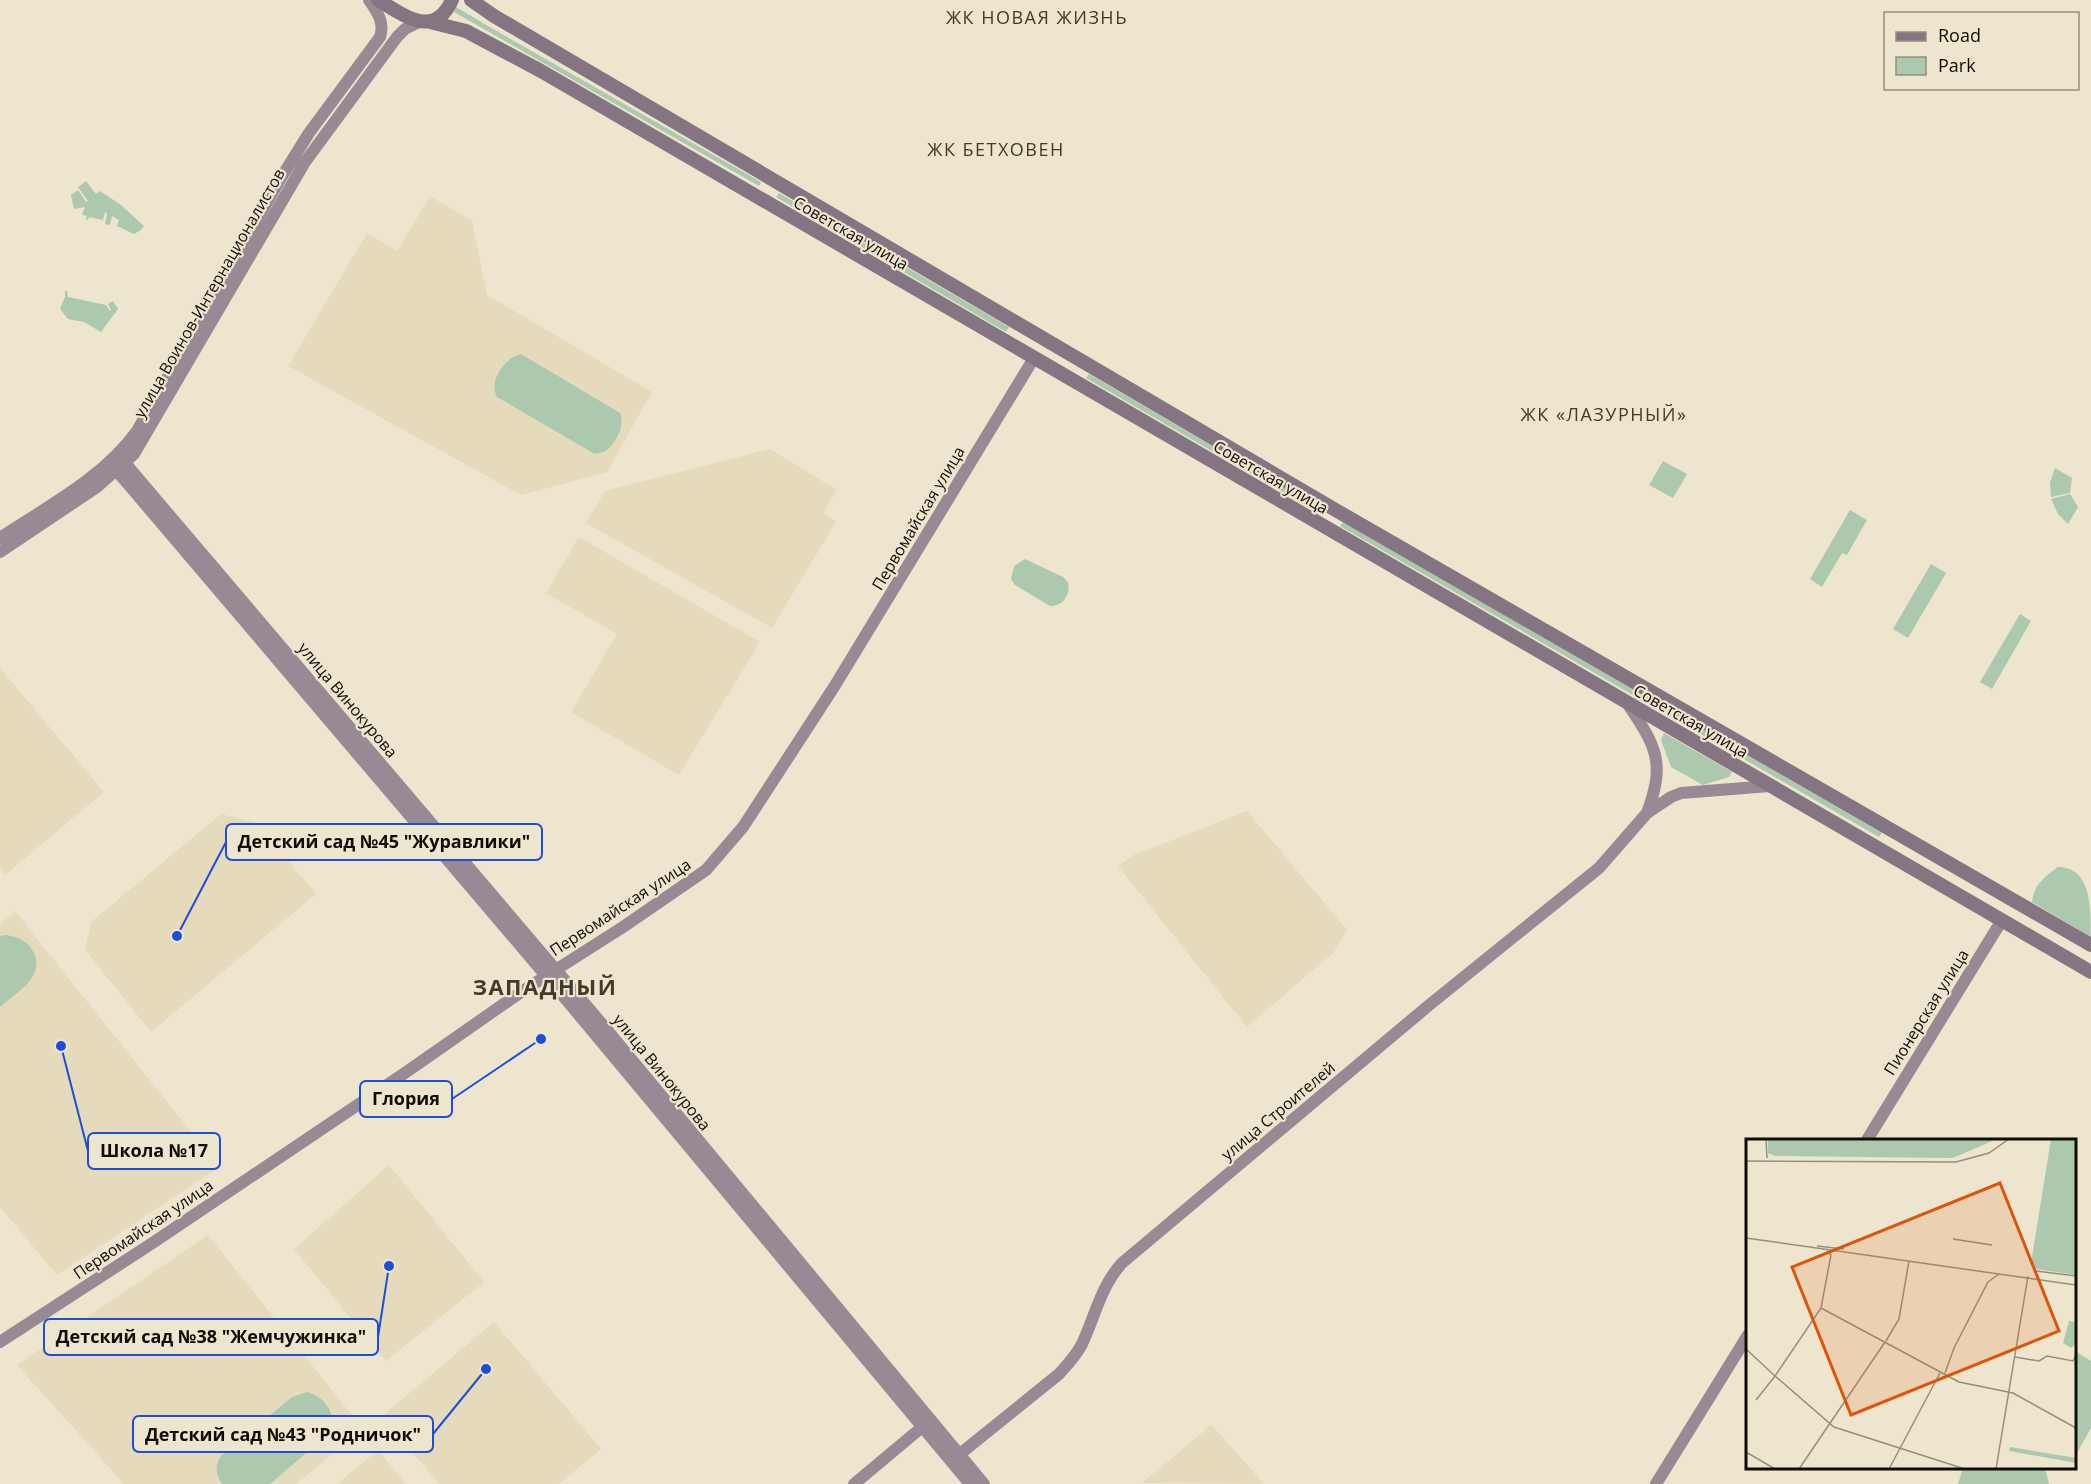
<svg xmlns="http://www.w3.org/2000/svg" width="2091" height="1484" font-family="'Open Sans',sans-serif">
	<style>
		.built { fill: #e6dabc }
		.green { fill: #acc8ae }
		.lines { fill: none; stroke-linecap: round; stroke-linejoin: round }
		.secondary { stroke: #978a95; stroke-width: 12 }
		.primary { stroke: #857582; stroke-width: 14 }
		.labels { text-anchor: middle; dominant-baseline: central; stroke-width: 4.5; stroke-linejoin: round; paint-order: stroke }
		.street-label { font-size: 16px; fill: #100d06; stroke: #eee5ce }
		.neighbourhood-label { font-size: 18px; letter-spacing: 1.5px; fill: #423b27; stroke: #eee5ce }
		.district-label { font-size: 22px; font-weight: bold; letter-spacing: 1.5px; fill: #423b27; stroke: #eee5ce }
		.inset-road { fill: none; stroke: #958f7e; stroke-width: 1.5 }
		.view { fill: #dd550c; fill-opacity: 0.15; stroke: #dd550c; stroke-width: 3 }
		.inset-edge { fill: none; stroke: #100d06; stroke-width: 3 }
		.leader { fill: none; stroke: #1d4ed8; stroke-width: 2 }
		.callout-dot { fill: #1d4ed8; stroke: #eee5ce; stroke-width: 2 }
		.callout { fill: #eee5ce; stroke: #1d4ed8; stroke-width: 2 }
		.callout-label { font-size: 18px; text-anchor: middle; font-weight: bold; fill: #100d06 }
	</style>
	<rect width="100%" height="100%" fill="#eee5ce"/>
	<path class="built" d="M430,196L472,221L487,295L652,392L607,472L521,495L288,366L367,233L397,251Z
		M770,449L837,490L823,513L836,522L772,628L586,523L605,491Z
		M579,537L760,642L679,775L571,712L617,634L546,593Z
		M0,668L104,792L5,875L0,869Z
		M1247,811L1347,930L1334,952L1247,1027L1118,866L1134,855Z
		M221,814L257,823L316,894L151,1032L85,950L91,922Z
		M15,911L219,1167L57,1275L0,1207V924Z
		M389,1165L484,1282L386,1361L294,1249Z
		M208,1235L363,1429L296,1484H124L17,1365Z
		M494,1322L601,1449L559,1484H439L382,1416Z
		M1211,1424L1264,1484L1142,1483L1204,1431Z
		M378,1450L406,1484H337Z"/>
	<path class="green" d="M456,7L488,26L761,182L759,186L454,12Z
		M86,181L96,194L100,191L121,205L144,226L141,230L134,234L117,226L119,220L112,216L110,225L105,224L107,213L105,212L103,220L89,217L88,220H86L87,217L82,214L85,207L74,209L71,195L78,190L86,202L88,201L78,187Z
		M779,193L1009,327L1006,332L776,197Z
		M65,291H67L68,297L106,305L110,311L111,310L108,304L113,301L118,309L101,332L84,322L68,319L60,309L65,297Z
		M521,354L620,413C627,427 610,458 593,453L497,397C488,381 505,357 521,354Z
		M1089,374L1322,510L1320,514L1086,378Z
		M1663,461L1687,474L1673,498L1649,485Z
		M2055,468L2072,478L2070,493L2051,497L2050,483Z
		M2070,494L2078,507L2068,524L2058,514L2051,499Z
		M1850,510L1867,520L1847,555L1842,553L1822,587L1810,579Z
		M1343,522L1882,833L1879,837L1340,526Z
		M1025,559L1063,577L1068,582C1071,594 1063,607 1050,606L1015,585L1011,579L1014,566Z
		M1931,564L1946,573L1908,638L1893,629Z
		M2020,614L2031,621L1992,689L1980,682Z
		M1664,733L1732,772L1729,777L1703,785L1671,767L1661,740Z
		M2058,867C2091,867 2091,907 2091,937L2032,902C2034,885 2044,877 2058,867Z
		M6,935C18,937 27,941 33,951C47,976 16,993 0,1007V936Z
		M2075,1351L2091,1361V1428L2076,1455Z
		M307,1392C327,1397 339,1417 327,1435L270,1484H222C216,1474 214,1466 221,1456L292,1397Z
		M1963,1468H2045L2049,1484H1958Z"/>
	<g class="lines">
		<path class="secondary" d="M115,458L125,463L602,1024L984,1484
			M115,458L117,471L564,997L970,1484
			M0,538C48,506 103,478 137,431L281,178L309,133L380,37C385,22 377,12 369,0
			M0,552L97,487L134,454L305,162L397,37L405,29L419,22
			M1627,703C1656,746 1666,762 1647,813
			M1867,1140L2002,920
			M0,1342L154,1242L402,1075L521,992L623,927L706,870L743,827L834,687L1034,358
			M955,1458L1059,1374C1067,1365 1076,1356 1082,1344C1095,1316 1101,1286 1122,1263L1428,1006L1599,868L1647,813L1671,797L1681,793L1770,786
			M854,1484L927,1423
			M1656,1484L1748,1335"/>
		<path class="primary" d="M378,0C404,15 434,40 452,0
			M471,0L494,16L1339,512L2091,945
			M430,22L466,31L541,71L2091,972"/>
	</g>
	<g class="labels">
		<g class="street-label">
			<text transform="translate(851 233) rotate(30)">Советская улица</text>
			<text transform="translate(209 293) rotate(-60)">улица Воинов-Интернационалистов</text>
			<text transform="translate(1271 477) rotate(30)">Советская улица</text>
			<text transform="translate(918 518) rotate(-59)">Первомайская улица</text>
			<text transform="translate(348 700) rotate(50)">улица Винокурова</text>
			<text transform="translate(1691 721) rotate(30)">Советская улица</text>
			<text transform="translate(620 907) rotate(-33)">Первомайская улица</text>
			<text transform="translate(1926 1012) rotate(-58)">Пионерская улица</text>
			<text transform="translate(662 1072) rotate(51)">улица Винокурова</text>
			<text transform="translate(1278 1111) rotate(-40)">улица Строителей</text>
			<text transform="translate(143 1229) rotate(-34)">Первомайская улица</text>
		</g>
		<g class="neighbourhood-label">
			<text x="1037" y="17">ЖК НОВАЯ ЖИЗНЬ</text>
			<text x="996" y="149">ЖК БЕТХОВЕН</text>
			<text x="1604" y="414">ЖК «ЛАЗУРНЫЙ»</text>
		</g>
		<g class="district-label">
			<text x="545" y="986">ЗАПАДНЫЙ</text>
		</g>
	</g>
	<g transform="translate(1746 1139)">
		<rect width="330" height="330" fill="#eee5ce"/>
		<path d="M22,0H251L207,19L29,17L22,14ZM305,0H330V136L290,130L285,124ZM323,182L330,183V205L325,209L317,204ZM264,308L330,319V324L263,312Z" fill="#acc8ae"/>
		<path class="inset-road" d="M20,0L21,19M0,22L210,23L243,14L263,0M0,99L330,146M207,100L246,106M71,107L98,110M81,112L85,116L75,169L29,237L88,288L219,330M290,132L330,137M75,169L213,243L267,254L330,289M140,202L153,180L163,122M0,210L29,237L10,261M269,218L293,222L301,217L327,222L330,216M199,234L208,209L242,143L253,135M0,313L29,330M53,330L139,203M143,330L194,234M250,330L282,137"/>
		<path class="view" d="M254,44L313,192L105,276L46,128Z"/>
		<rect width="330" height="330" class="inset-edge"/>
	</g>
	<path class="leader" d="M177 936L226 842M541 1039L452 1099M61 1046L88 1151M389 1266L378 1337M486 1369L433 1434"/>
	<g class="callout-dot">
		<circle cx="177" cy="936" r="6"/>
		<circle cx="541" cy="1039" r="6"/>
		<circle cx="61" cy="1046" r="6"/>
		<circle cx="389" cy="1266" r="6"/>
		<circle cx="486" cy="1369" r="6"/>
	</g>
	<g class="callout">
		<rect x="226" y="824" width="316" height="36" rx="6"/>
		<rect x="360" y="1081" width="92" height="36" rx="6"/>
		<rect x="88" y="1133" width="132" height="36" rx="6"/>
		<rect x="44" y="1319" width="334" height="36" rx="6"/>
		<rect x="133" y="1416" width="300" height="36" rx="6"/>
	</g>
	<g class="callout-label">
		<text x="384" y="848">Детский сад №45 "Журавлики"</text>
		<text x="406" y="1105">Глория</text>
		<text x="154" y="1157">Школа №17</text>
		<text x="211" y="1343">Детский сад №38 "Жемчужинка"</text>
		<text x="283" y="1441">Детский сад №43 "Родничок"</text>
	</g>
	<rect x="1884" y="12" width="195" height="78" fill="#eee5ce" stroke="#958f7e" stroke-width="1.5"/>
	<rect x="1896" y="32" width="30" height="9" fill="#857582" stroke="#958f7e" stroke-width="1.5"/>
	<text x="1938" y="42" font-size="18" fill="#100d06">Road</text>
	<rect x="1896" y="57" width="30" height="18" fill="#acc8ae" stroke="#958f7e" stroke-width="1.5"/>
	<text x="1938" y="72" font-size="18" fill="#100d06">Park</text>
</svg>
